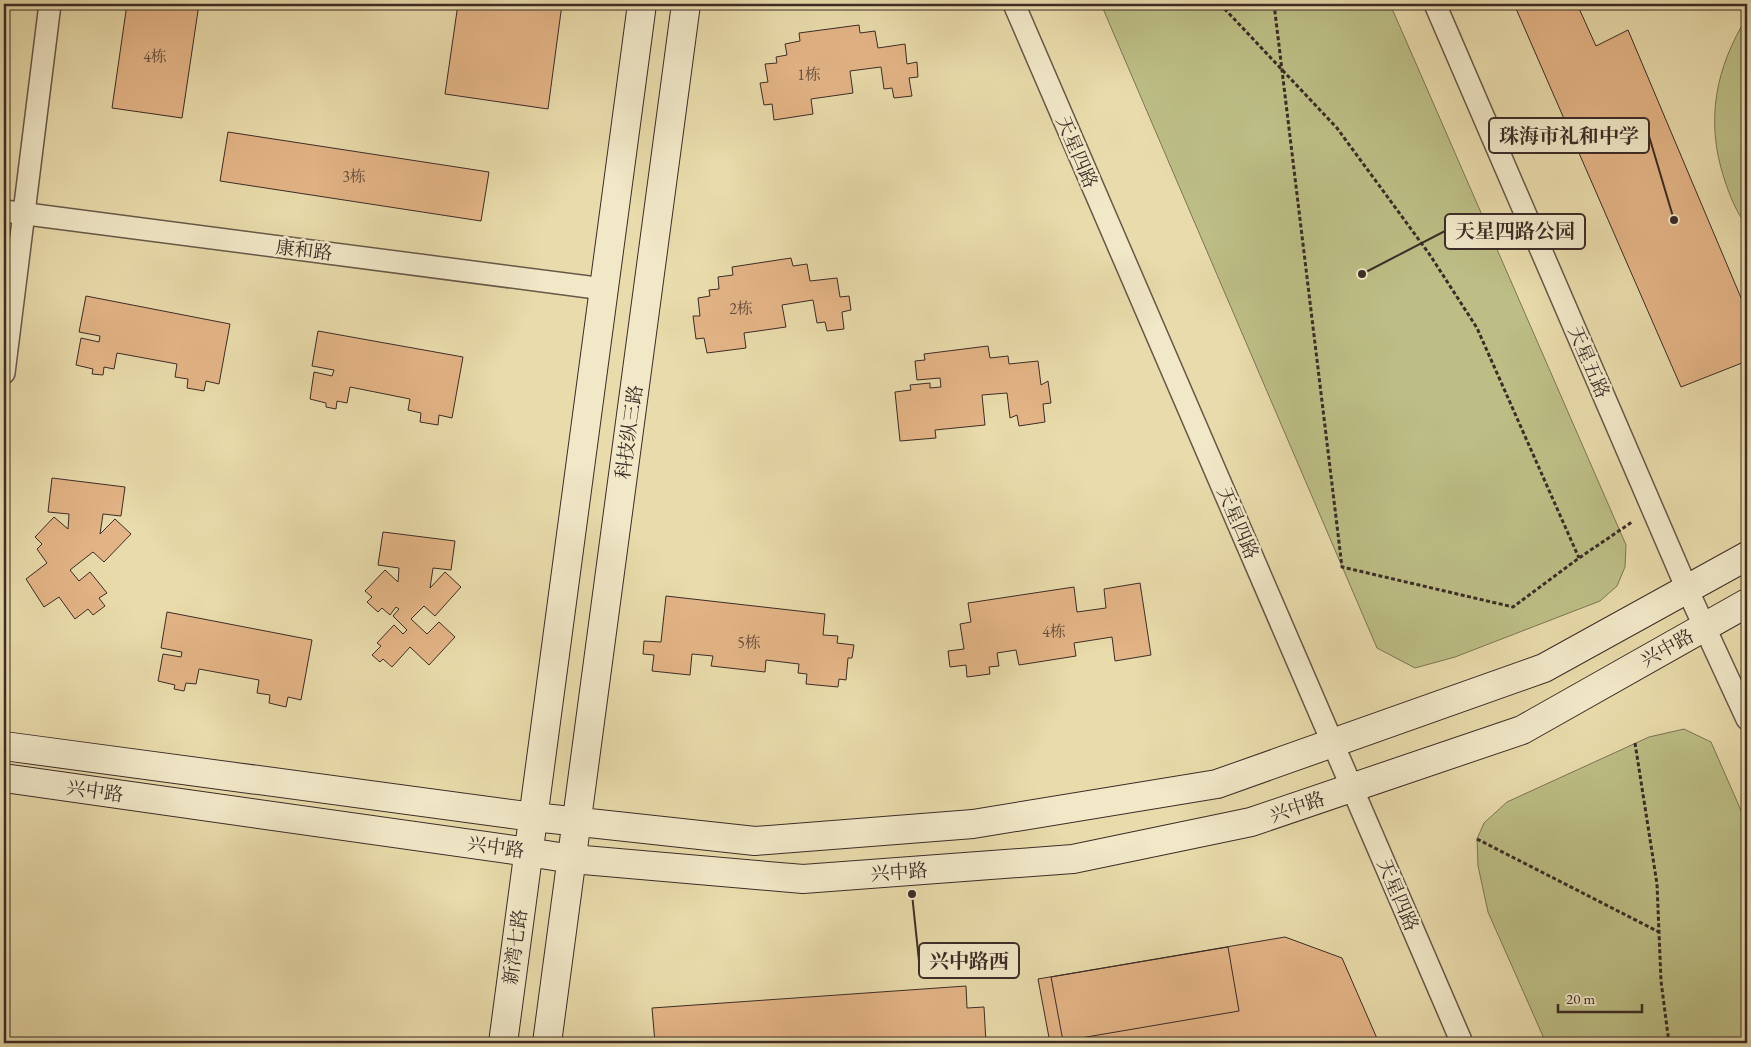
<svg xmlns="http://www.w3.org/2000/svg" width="1751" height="1047" font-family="'EB Garamond','Noto Serif SC',serif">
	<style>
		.green { fill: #bcbe85; stroke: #7c7556 }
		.building { fill: #e3b486; stroke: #3c2c27 }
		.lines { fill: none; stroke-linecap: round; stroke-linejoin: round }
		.street-casing { stroke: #675848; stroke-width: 24 }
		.secondary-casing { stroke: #3c2c27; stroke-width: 30 }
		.path { stroke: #3c2c27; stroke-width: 3; stroke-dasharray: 4 2.5; stroke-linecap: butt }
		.street { stroke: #f1e8c8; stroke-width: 21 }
		.secondary { stroke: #f1e8c8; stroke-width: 28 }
		.labels { text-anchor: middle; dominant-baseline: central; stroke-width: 5; stroke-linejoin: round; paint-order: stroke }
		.number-label { font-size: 16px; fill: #664e3f }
		.street-label { font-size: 19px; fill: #3c2c27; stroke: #f1e8c8 }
		.leader { fill: none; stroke: #3c2c27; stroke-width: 2 }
		.callout-dot { fill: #3c2c27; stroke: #f1e8c8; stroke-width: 2 }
		.callout { fill: #f1e8c8; stroke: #3c2c27; stroke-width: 2 }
		.callout-label { font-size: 20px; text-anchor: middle; font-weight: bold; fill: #3c2c27 }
	</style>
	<rect width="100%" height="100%" fill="#e9dbab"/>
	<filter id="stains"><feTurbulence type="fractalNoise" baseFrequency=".004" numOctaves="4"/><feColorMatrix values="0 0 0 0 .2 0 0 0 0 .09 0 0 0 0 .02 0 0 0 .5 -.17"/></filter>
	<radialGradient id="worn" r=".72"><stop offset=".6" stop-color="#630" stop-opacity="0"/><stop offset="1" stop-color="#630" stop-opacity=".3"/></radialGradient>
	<path class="green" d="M1101,4H1390L1626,545L1625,567L1617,586L1600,601L1455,657L1415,668L1377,648Z
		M1747,17V226C1736,212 1729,194 1724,178C1705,120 1716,67 1747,17Z
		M1684,729L1711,742L1747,824V1043H1546L1488,912L1478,866L1477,839L1484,823L1507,802L1649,737Z"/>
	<path class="building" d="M127,4H199L182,118L112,108Z
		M458,4H562L548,109L445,94Z
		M1514,4H1577L1596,46L1628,30L1747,312V361L1681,387Z
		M859,25L860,33L875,31L878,48L905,44L907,64L917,62L918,77L909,78L912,96L894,98L892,88L884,89L881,67L850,71L853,93L811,99L813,114L774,120L772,104L764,105L760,83L768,82L765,64L777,63L776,57L787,55L785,44L800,41L799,33Z
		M228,132L489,172L481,221L220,181Z
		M791,258L793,266L807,264L810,281L837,278L840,297L849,296L851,310L842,312L844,329L827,331L825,322L817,323L813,300L782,305L786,327L744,333L746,348L707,353L704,338L696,339L693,316H700L698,298L710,296L709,290L719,289L718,277L733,275L732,267Z
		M86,296L230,324L219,384L206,381L204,391L187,388L188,379L175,377L177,364L117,353L114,369L104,367L103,375L92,374L93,369L76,365L81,338L99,342L100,336L79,332Z
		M318,331L463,357L452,418L439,415L438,425L420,422L421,413L408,410L410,399L350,387L347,403L337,401L336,409L326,407V403L310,399L314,372L332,376L334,370L312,366Z
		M988,346L990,358L1008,356L1009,364L1038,361L1041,385L1048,381L1051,403L1043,404L1045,422L1019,426L1017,415L1010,418L1007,393L982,395L985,425L935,430L936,438L900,441L895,392L911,390L910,385L930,383V388L941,387L940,378L917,380L915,361L925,360L924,354Z
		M52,478L125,487L121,516L103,514L100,534L115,519L131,534L104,562L93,552L70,570L79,581L90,572L107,593L99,598L105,606L93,615L88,609L75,619L59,597L44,607L26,579L47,563L37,549L42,544L35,537L54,517L68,529L69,514L48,512Z
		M383,532L455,541L451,570L433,568L430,588L445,572L461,587L435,616L424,606L411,619L427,634L439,622L455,637L429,665L410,647L392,667L383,659L380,662L372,655L381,646L377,643L394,625L403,634L407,630L393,616L399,609L396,607L390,615L382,608L378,612L367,602L372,597L365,591L385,570L398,582L399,568L378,565Z
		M1140,583L1151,655L1115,661L1112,637L1074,643L1076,656L1019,665L1016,650L997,653L999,666L989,667L990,674L967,677L966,665L950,667L948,651L964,649L960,624L971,622L968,603L1074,587L1077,612L1106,608L1104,589Z
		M666,596L825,614L823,635L838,636L837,643L854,645L852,658H848L846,680L839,679L838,687L806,684L807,674L798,673L799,664L766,660L765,672L711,666L713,656L692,654L690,675L652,671L654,655L643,654L644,641L661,642Z
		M167,612L312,640L301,700L288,697L286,707L269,703L270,695L257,693L259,680L199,669L196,684L186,683L184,691L174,689L175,685L158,681L163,654L181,657L182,652L161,648Z
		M1285,937L1342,958L1379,1043H1050L1038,979Z
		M1228,947L1239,1011L1063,1041L1051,977Z
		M966,986L967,1008L984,1007L986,1043H655L652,1008Z"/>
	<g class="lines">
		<defs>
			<path id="street" d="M1014,4L1462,1043
				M1435,4L1687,589L1747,719
				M4,211L604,289
				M4,373L50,4"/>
			<path id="secondary" d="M4,746L534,817L755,841L973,824L1217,784L1544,668L1747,556
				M4,778L528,852L572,859L803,879L1073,859L1251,822L1522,730L1747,603
				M503,1043L642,4
				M547,1043L686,4"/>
		</defs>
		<use href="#street" class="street-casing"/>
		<use href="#secondary" class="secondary-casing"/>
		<path class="path" d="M1220,4L1337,128L1430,255L1477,328L1579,558
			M1274,4L1342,567L1513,607L1579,558L1632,522
			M1635,743L1657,884L1661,981L1669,1043
			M1477,839L1659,932"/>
		<use href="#street" class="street"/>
		<use href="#secondary" class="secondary"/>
	</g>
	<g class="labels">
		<g class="number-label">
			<text x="155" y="56">4栋</text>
			<text x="809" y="74">1栋</text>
			<text x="354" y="176">3栋</text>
			<text x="741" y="308">2栋</text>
			<text x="1054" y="631">4栋</text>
			<text x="749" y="642">5栋</text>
		</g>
		<g class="street-label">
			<text transform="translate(1077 152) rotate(67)">天星四路</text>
			<text transform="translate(304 250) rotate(7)">康和路</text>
			<text transform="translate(1589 362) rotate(67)">天星五路</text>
			<text transform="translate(629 432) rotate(-82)">科技纵三路</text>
			<text transform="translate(1238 523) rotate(67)">天星四路</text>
			<text transform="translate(1667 648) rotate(-29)">兴中路</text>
			<text transform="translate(95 791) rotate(8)">兴中路</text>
			<text transform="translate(1297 807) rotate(-19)">兴中路</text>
			<text transform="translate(496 847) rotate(8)">兴中路</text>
			<text transform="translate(899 872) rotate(-4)">兴中路</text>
			<text transform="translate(1398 895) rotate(67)">天星四路</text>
			<text transform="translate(515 947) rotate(-82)">新湾七路</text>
		</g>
	</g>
	<path class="leader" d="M1674 220L1649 136M1362 274L1445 231M912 894L919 961"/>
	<g class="callout-dot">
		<circle cx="1674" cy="220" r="5"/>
		<circle cx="1362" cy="274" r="5"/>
		<circle cx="912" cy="894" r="5"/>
	</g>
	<g class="callout">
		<rect x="1489" y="118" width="160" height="35" rx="5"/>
		<rect x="1445" y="214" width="140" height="35" rx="5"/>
		<rect x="919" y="943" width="100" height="35" rx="5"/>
	</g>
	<g class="callout-label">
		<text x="1569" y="143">珠海市礼和中学</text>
		<text x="1515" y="238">天星四路公园</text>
		<text x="969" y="968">兴中路西</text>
	</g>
	<rect width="1751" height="1047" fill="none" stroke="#e9dbab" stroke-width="20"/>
	<rect x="5" y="5" width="1741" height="1037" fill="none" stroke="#3c2c27" stroke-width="2.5"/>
	<rect x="10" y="10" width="1731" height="1027" fill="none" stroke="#3c2c27"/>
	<path d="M1558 1004v8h84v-8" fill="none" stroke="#3c2c27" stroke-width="2.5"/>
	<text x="1566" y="1004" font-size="15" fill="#3c2c27" stroke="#f1e8c8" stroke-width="4" paint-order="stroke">20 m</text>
	<rect width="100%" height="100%" filter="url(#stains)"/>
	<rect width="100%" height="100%" fill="url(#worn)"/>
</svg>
